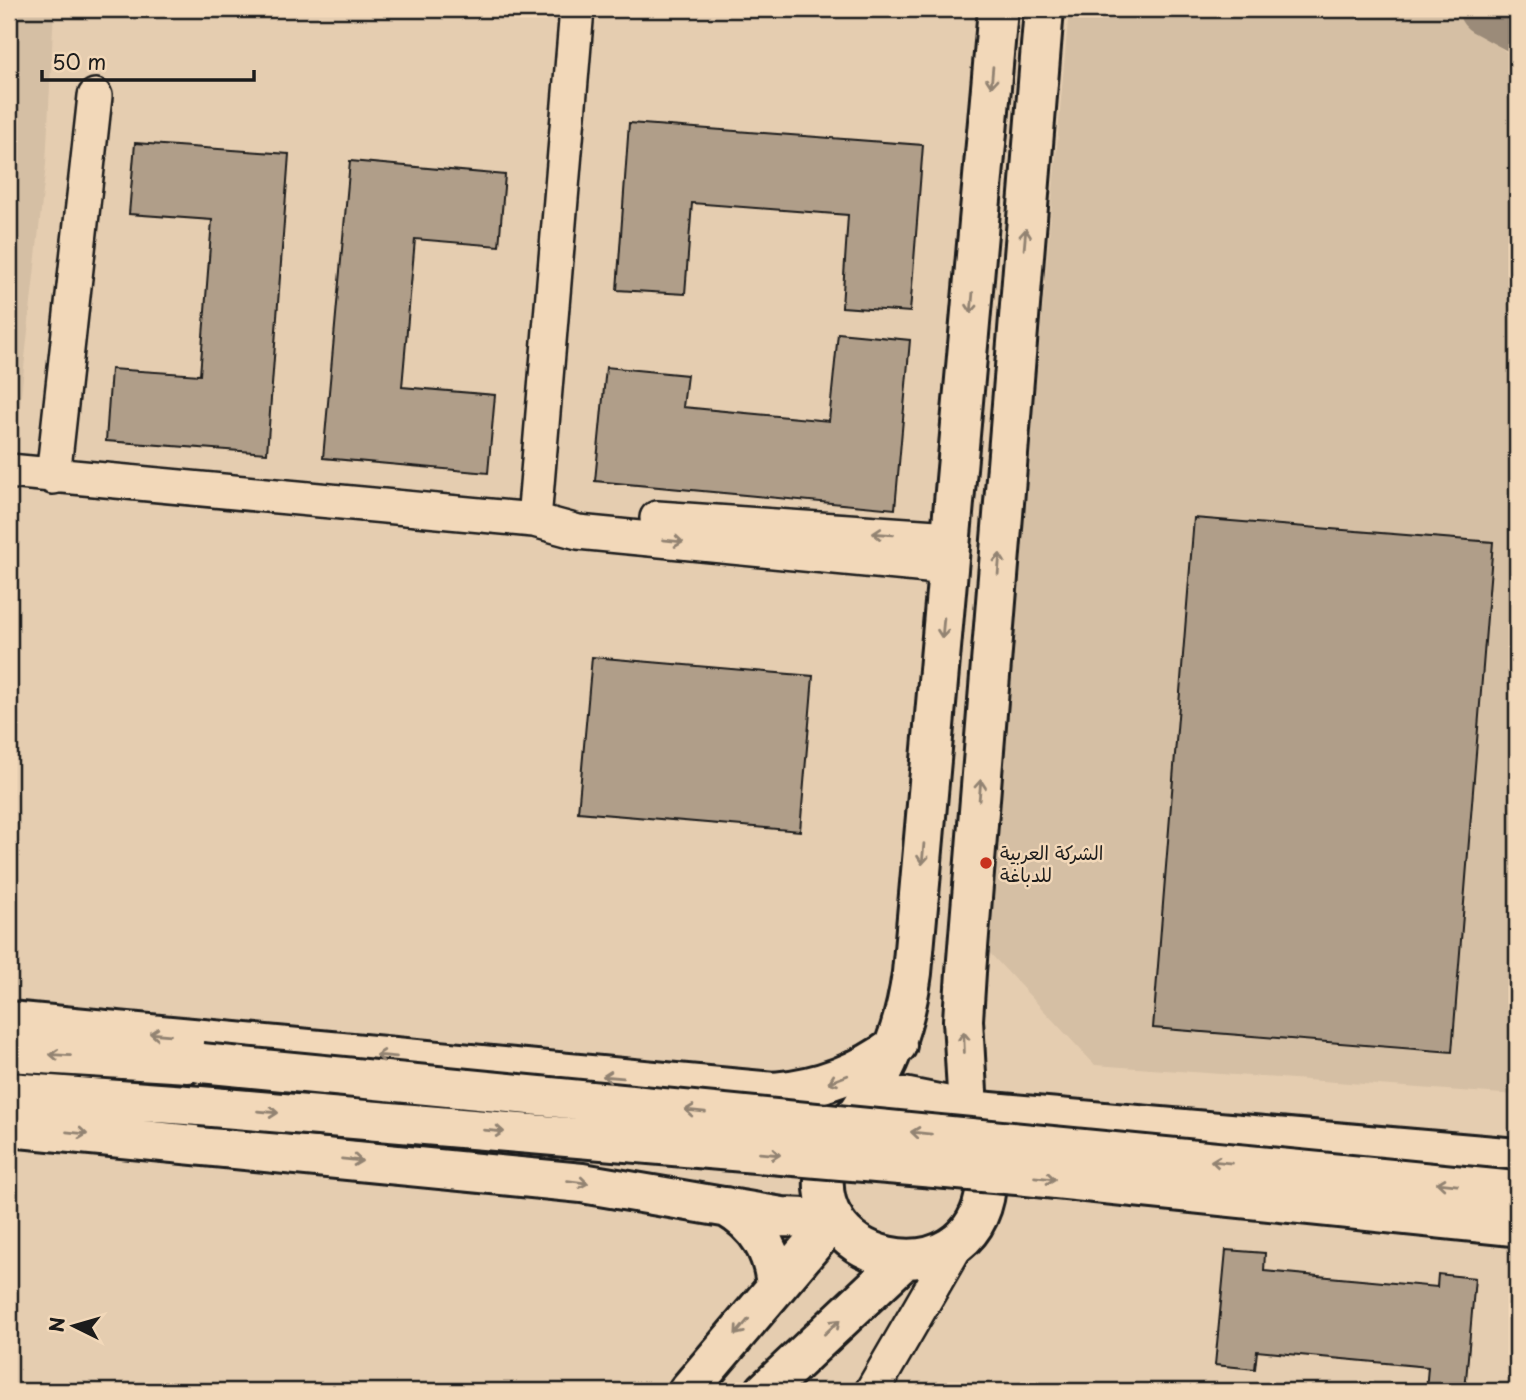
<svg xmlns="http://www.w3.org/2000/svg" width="1526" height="1400" font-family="'Playpen Sans','Playpen Sans Arabic',sans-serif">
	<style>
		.built { fill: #d5bfa4 }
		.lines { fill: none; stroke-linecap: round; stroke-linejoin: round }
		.river { stroke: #9b8b79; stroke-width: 51 }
		.building { fill: #b09e89; stroke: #1c1c1c; stroke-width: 2 }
		.minor-casing { stroke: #1c1c1c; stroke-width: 38 }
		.major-casing { stroke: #1c1c1c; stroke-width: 44 }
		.minor { stroke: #f2d8b9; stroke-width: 33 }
		.major { stroke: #f2d8b9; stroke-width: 38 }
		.major-bridge-casing { stroke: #1c1c1c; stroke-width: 44; stroke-linecap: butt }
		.major-bridge { stroke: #f2d8b9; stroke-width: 38 }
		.oneway { stroke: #928372 }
		.poi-dot { fill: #c8321e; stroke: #f2d8b9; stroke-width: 2.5 }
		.labels { text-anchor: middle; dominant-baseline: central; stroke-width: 5; stroke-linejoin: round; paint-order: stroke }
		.poi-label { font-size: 19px; fill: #1c1c1c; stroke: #f2d8b9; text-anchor: start }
	</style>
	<rect width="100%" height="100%" fill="#e5cdb0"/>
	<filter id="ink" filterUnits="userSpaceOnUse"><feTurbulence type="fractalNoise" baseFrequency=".0143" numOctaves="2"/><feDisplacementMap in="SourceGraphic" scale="14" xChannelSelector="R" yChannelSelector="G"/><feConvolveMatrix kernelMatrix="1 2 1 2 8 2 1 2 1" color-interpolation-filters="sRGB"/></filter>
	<g filter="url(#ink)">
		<path class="built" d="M9,9H54L46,164L15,451H9Z
			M1069,9H1449L1517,60V1095L1095,1065L986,949Z"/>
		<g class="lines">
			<path class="river" d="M1484,9L1517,27"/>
		</g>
		<path class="building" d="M629,123L923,145L910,312L842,307L848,215L692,203L685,294L617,290Z
			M135,143L289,154L267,453L106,441L111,369L200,375L212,220L129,214Z
			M350,161L505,175L499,246L415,239L402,387L495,395L488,473L323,458Z
			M838,333L910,340L895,509L595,481L606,367L687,375L683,407L829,421Z
			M1194,518L1493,542L1452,1052L1153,1028Z
			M592,657L813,676L800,831L578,812Z
			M1226,1250L1265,1253L1264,1271L1437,1287L1438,1274L1475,1278L1465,1391L1426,1390L1428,1367L1257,1351L1255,1369L1215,1365Z"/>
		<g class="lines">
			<defs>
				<path id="minor" d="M9,471L534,520L578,532L948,568
					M53,477L95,96
					M657,518L951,538
					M534,520L577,9
					M872,1391L960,1239"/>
				<path id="major" d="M1044,9L966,972L963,1020L968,1110L1517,1158
					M9,1021L774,1092C821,1088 859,1073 897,1045
					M9,1052L188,1063
					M9,1092L200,1106
					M903,1097L968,1110C976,1134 989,1161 986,1187C973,1306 788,1265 830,1150C842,1116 871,1103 903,1097Z
					M859,1112C889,1068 905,1026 912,973L998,9
					M9,1127L582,1183L782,1217L834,1219
					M726,1207C758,1225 773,1251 776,1286
					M688,1391L834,1219
					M765,1391L904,1260"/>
			</defs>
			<use href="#minor" class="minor-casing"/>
			<use href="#major" class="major-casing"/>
			<use href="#minor" class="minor"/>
			<use href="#major" class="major"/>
			<defs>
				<path id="major-bridge" d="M201,1063L1515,1191
					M200,1106L1017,1175L1513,1226"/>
			</defs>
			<use href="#major-bridge" class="major-bridge-casing"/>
			<use href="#major-bridge" class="major-bridge"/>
		</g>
		<defs><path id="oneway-shaft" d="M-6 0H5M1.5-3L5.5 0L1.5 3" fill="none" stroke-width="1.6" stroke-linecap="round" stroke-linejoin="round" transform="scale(1.75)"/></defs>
		<g class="oneway">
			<use href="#oneway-shaft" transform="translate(992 77) rotate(95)"/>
			<use href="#oneway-shaft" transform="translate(1025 239) rotate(-85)"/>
			<use href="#oneway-shaft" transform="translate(972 303) rotate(95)"/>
			<use href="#oneway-shaft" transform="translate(883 534) rotate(-176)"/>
			<use href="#oneway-shaft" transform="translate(673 541) rotate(6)"/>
			<use href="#oneway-shaft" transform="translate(999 564) rotate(-85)"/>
			<use href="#oneway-shaft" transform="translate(943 628) rotate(95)"/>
			<use href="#oneway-shaft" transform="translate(980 790) rotate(-85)"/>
			<use href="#oneway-shaft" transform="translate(923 854) rotate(95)"/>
			<use href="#oneway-shaft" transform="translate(160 1034) rotate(-175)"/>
			<use href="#oneway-shaft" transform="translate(964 1042) rotate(-92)"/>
			<use href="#oneway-shaft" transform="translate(60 1055) rotate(-177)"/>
			<use href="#oneway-shaft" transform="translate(386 1056) rotate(-175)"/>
			<use href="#oneway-shaft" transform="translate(613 1077) rotate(-175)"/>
			<use href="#oneway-shaft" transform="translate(838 1079) rotate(159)"/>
			<use href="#oneway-shaft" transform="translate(695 1111) rotate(-174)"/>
			<use href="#oneway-shaft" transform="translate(268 1112) rotate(5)"/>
			<use href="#oneway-shaft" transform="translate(494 1131) rotate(5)"/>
			<use href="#oneway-shaft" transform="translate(77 1133) rotate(6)"/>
			<use href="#oneway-shaft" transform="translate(921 1133) rotate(-174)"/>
			<use href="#oneway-shaft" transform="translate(770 1154) rotate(5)"/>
			<use href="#oneway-shaft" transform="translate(352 1160) rotate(6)"/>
			<use href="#oneway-shaft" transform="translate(1221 1162) rotate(-174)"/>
			<use href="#oneway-shaft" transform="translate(1045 1178) rotate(6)"/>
			<use href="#oneway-shaft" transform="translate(578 1182) rotate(7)"/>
			<use href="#oneway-shaft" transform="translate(1447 1184) rotate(-174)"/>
			<use href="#oneway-shaft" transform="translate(742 1327) rotate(130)"/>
			<use href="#oneway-shaft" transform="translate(832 1327) rotate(-43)"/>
		</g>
	</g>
	<circle class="poi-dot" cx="986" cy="863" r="7"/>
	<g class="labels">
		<g class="poi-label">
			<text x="1000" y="852">الشركة العربية<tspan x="1000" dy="22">للدباغة</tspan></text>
		</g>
	</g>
	<rect width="1526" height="1400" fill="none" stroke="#f2d8b9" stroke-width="35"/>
	<rect x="18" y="18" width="1491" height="1365" fill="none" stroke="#1c1c1c" stroke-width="2.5" filter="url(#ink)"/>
	<g transform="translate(74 1326) rotate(275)" stroke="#f2d8b9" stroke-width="5" paint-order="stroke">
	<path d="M0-5L12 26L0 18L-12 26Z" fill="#1c1c1c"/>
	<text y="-10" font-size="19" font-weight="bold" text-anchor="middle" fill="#1c1c1c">N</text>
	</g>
	<path d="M42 70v10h212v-10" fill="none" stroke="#1c1c1c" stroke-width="3.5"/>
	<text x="52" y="70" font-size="21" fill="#1c1c1c" stroke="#f2d8b9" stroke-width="5" paint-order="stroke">50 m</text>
</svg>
